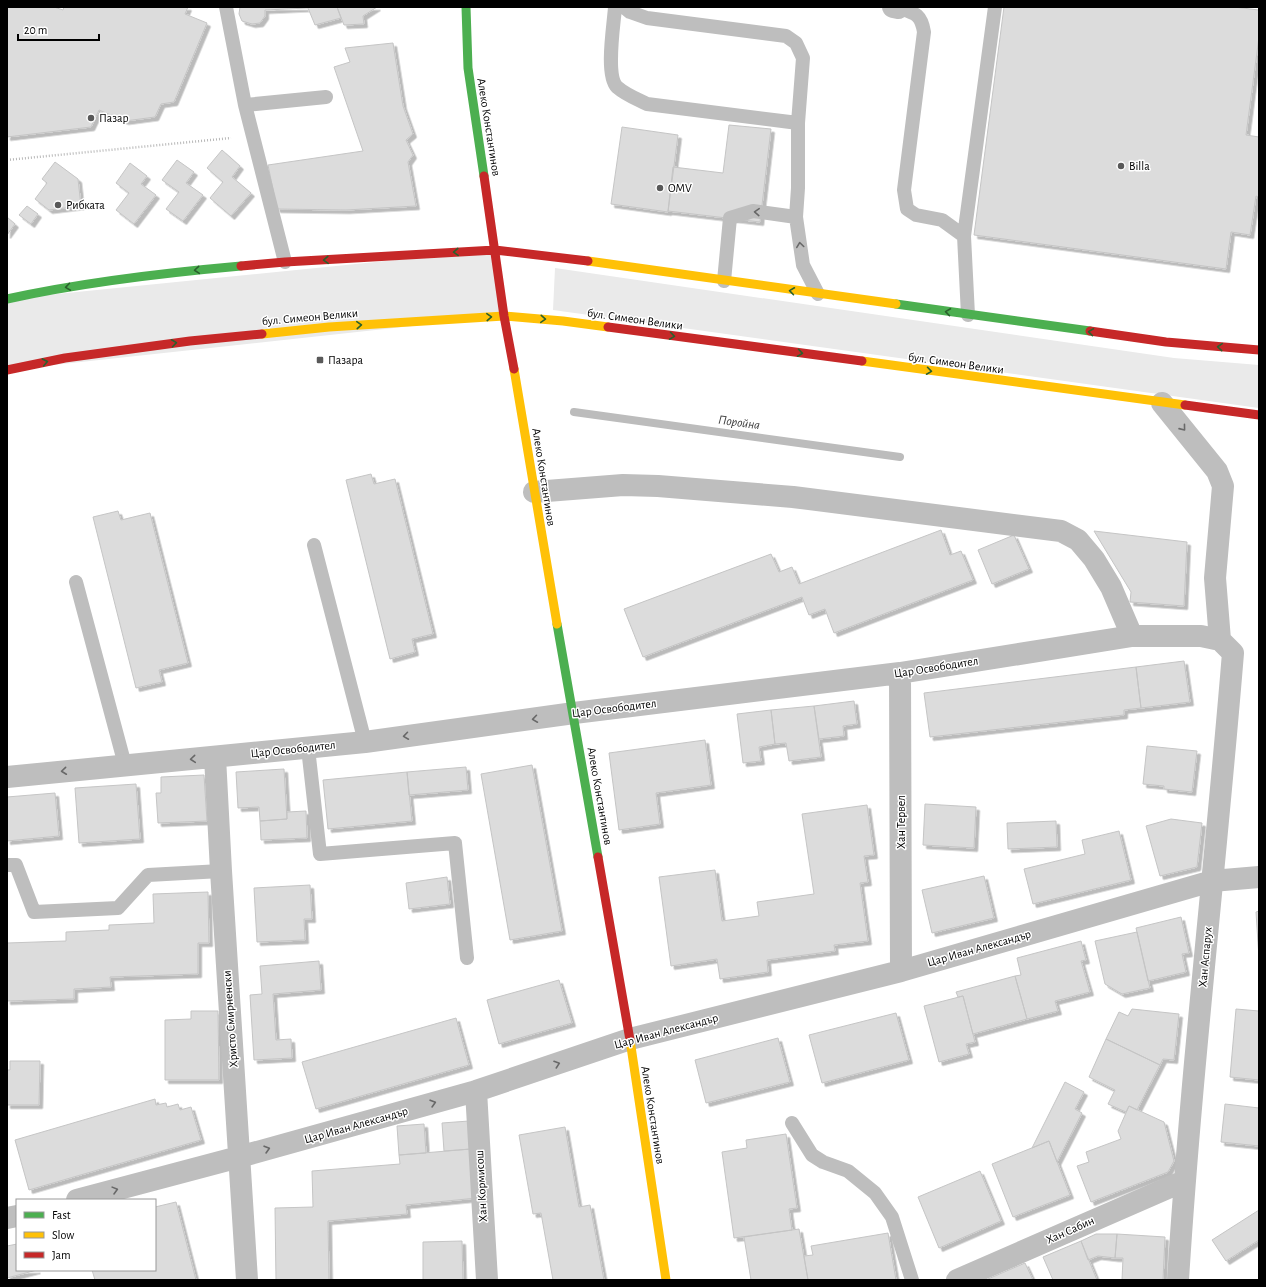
<svg xmlns="http://www.w3.org/2000/svg" width="1266" height="1287" font-family="'Alegreya Sans',sans-serif">
	<style>
		.green { fill: #eaeaea }
		.lines { fill: none; stroke-linecap: round; stroke-linejoin: round }
		.stream { stroke: #bcbcbc; stroke-width: 8 }
		.building { fill: #dcdcdc; stroke: #c5c5c5; filter: url(#shadow) }
		.path { stroke: #b8b8b8; stroke-width: 2.5; stroke-dasharray: 1 2; stroke-linecap: butt }
		.lane { stroke: #bebebe; stroke-width: 14 }
		.street { stroke: #bebebe; stroke-width: 22 }
		.fast { stroke: #4caf50; stroke-width: 9 }
		.slow { stroke: #ffc107; stroke-width: 9 }
		.jam { stroke: #c62828; stroke-width: 9 }
		.oneway { stroke: #686868 }
		.oneway2 { stroke: #2a602c }
		.poi-dot { fill: #595959; stroke: #fff; stroke-width: 1.5 }
		.labels { text-anchor: middle; dominant-baseline: central; stroke-width: 3; stroke-linejoin: round; paint-order: stroke }
		.poi-label { font-size: 12px; fill: #000; stroke: #fff; text-anchor: start }
		.street-label { font-size: 12px; fill: #000; stroke: #fff }
		.water-label { font-size: 13px; font-style: italic; fill: #404040; stroke: #fff }
	</style>
	<defs>
		<filter id="shadow"><feDropShadow dx="3.5" dy="3.5" stdDeviation="0" flood-color="#0004"/></filter>
	</defs>
	<rect width="100%" height="100%" fill="#fff"/>
	<path class="green" d="M495,250L504,316L7,370V299Z
		M555,268L1174,358L1259,365V408L553,310Z"/>
	<g class="lines">
		<path class="stream" d="M574,412L900,457"/>
	</g>
	<path class="building" d="M7,7H54L63,10L64,7H188L185,14L207,23L174,102L161,104L155,117L125,121L99,110L91,127L7,137Z
		M240,7H337L341,18L315,25L308,8L265,10V16L260,23L252,24L242,21L239,14Z
		M337,7H377L363,16L364,24L344,25Z
		M1004,7H1234L1259,10V37L1246,135L1259,137V197L1256,196L1250,235L1231,232L1226,269L974,235Z
		M393,43L403,106L413,134L406,140L413,155L408,162L416,206L346,210L277,209L268,165L363,151L334,67L350,62L345,48Z
		M729,125L771,129L760,222L668,211L673,167L723,173Z
		M622,127L678,135L668,212L611,204Z
		M222,150L240,166L232,177L251,193L231,216L210,198L223,182L207,168Z
		M177,160L194,172L186,183L203,195L183,221L166,209L179,192L162,180Z
		M55,162L78,179L81,206L49,210L35,199L47,183L42,179Z
		M130,163L147,176L141,184L156,195L134,224L116,210L129,193L116,183Z
		M27,206L38,214L31,224L19,215Z
		M7,217L15,224L7,235Z
		M371,474L374,484L395,479L433,634L412,639L415,652L390,659L346,480Z
		M118,511L121,520L150,513L188,663L159,670L162,682L136,688L93,517Z
		M941,530L950,555L961,551L973,580L834,633L825,609L809,615L802,597L643,657L624,609L771,554L779,572L792,567L799,584Z
		M1094,531L1187,542L1184,606L1130,602L1131,592Z
		M1014,535L1029,569L992,584L978,550Z
		M1184,661L1190,702L1141,708L1136,667Z
		M1136,667L1141,708L1124,710V715L930,737L924,693Z
		M854,701L857,724L843,726L844,736L819,739L814,706Z
		M814,706L821,757L789,761L786,743L775,744L771,710Z
		M771,710L775,744L759,747L761,761L743,763L737,714Z
		M705,740L711,785L656,793L660,824L619,830L609,753Z
		M1147,746L1197,751L1192,792L1164,789V786L1143,784Z
		M532,765L562,931L510,940L481,774Z
		M466,767L468,790L409,795L407,772Z
		M284,769L287,819L260,821L259,807L238,808L236,772Z
		M407,772L412,821L328,829L323,780Z
		M204,775L207,821L158,823L156,793H161V777Z
		M136,784L140,839L79,843L75,788Z
		M55,793L59,836L7,841V797Z
		M925,804L976,807L974,848L923,845Z
		M867,805L874,855L864,856L868,882L860,883L868,941L834,945L835,951L767,960L768,972L720,979L717,959L671,966L659,877L715,870L722,921L759,916L757,902L814,894L802,814Z
		M306,811L307,838L261,840L260,821L287,819V812Z
		M1171,819L1202,823L1197,867L1160,876L1146,826Z
		M1056,821L1057,847L1008,849L1007,823Z
		M1119,831L1131,880L1033,904L1024,869L1085,854L1082,840Z
		M984,876L994,918L932,933L922,890Z
		M447,877L450,904L409,909L406,883Z
		M310,885L312,919H304L305,940L257,942L254,888Z
		M208,892L209,943H198V974L110,977L111,987L74,989V999L7,1001V943L66,941V932L109,930V925L154,923L153,894Z
		M1259,911V958L1256,912Z
		M1181,917L1189,953L1182,954L1186,972L1148,981L1136,928Z
		M1137,932L1150,988L1122,994L1105,984L1095,941Z
		M1081,941L1086,960L1081,961L1090,992L1055,1001L1058,1011L1027,1019L1015,976L1021,975L1017,958Z
		M319,961L321,990L273,994L276,1040L291,1039L292,1058L254,1060L250,995L262,994L260,966Z
		M1015,976L1027,1019L973,1034L963,996L958,997L956,992Z
		M559,980L572,1023L499,1044L487,1000Z
		M963,996L975,1042L966,1044L969,1054L939,1062L924,1006Z
		M1132,1009L1179,1014L1174,1060L1163,1059L1160,1065L1106,1039L1119,1012L1128,1016Z
		M1236,1009L1259,1011V1080L1230,1077Z
		M191,1011H218L219,1080H165V1020L191,1019Z
		M896,1013L909,1060L822,1083L809,1035Z
		M456,1018L469,1065L316,1109L302,1062Z
		M778,1038L790,1082L706,1103L695,1060Z
		M1106,1039L1160,1065L1137,1110L1129,1106L1126,1112L1108,1104L1115,1090L1089,1077Z
		M10,1061H40L39,1105H7V1070H10Z
		M1065,1082L1084,1092L1075,1109L1082,1113L1057,1162L1049,1141L1032,1148Z
		M155,1099L156,1105L166,1103L167,1107L178,1104L180,1110L191,1107L201,1140L29,1190L15,1140Z
		M1225,1104L1259,1108V1146L1221,1142Z
		M1129,1106L1164,1122L1174,1161L1168,1172L1091,1202L1077,1166L1089,1162L1086,1152L1121,1139L1118,1131Z
		M469,1121L471,1149L444,1151L442,1123Z
		M424,1124L426,1153L399,1155L397,1126Z
		M565,1127L579,1207L590,1205L604,1280H553L541,1213L533,1214L519,1135Z
		M786,1134L797,1208L789,1209L792,1230L734,1238L722,1152L747,1148L746,1140Z
		M1049,1141L1070,1195L1013,1217L992,1164Z
		M471,1149L477,1198L406,1205L407,1214L328,1221L329,1280H276L275,1208L313,1207L312,1171L400,1164L399,1155Z
		M980,1171L1001,1221L939,1248L918,1197Z
		M176,1202L196,1280H95L92,1270H155V1207Z
		M1259,1210V1240L1226,1261L1212,1240Z
		M799,1229L808,1280H751L744,1237Z
		M888,1233L896,1280H808L804,1256L813,1255L811,1246Z
		M1096,1234H1117L1115,1258L1098,1256L1088,1260L1081,1241Z
		M1117,1234L1165,1237L1163,1280H1122L1123,1258H1115Z
		M462,1241L463,1280H423V1242Z
		M1081,1241L1097,1280H1053L1043,1257Z
		M17,1244V1270H37L7,1278V1246Z
		M1025,1263L1033,1280H989L988,1279Z"/>
	<g class="lines">
		<path class="path" d="M7,160L231,138"/>
		<path class="lane" d="M226,7L245,105L285,262
			M615,7C614,24 605,75 617,87C626,95 637,99 647,104L798,123
			M624,7L630,12L647,18L786,36L796,43L803,58L798,123V188L796,217L803,265L818,294
			M898,8C914,13 921,13 924,32L904,190L907,209L916,215L942,220L964,236
			M245,105L326,97
			M724,281L730,218L753,211L796,217
			M968,315L964,236L995,7
			M314,545L365,742
			M76,582L125,765
			M308,748L320,854L455,843L467,958
			M7,865H16L34,912L118,908L148,875L221,871
			M792,1123L812,1155L823,1162L848,1171L875,1193L892,1217L912,1280"/>
		<path class="street" d="M893,7L898,8
			M1162,403L1217,471L1223,486L1215,578L1220,640
			M534,492L623,485L658,486L793,497L1061,531L1078,540L1094,559L1111,587L1132,636
			M900,673L901,971
			M215,757L221,871L247,1280
			M7,777L365,742L574,713L900,673L1132,636H1201L1220,640
			M476,1091L487,1280
			M77,1200L239,1157L476,1091L630,1039L901,971L1212,881L1259,877
			M7,1218L17,1216
			M957,1280L1184,1181
			M1178,1280C1191,1071 1216,862 1233,653L1220,640"/>
		<path class="fast" d="M466,7L468,68L484,176
			M7,299C84,282 162,273 241,266
			M896,304L1090,331
			M557,624L598,857"/>
		<path class="slow" d="M588,261L896,304
			M262,334L329,327L504,316L563,321L608,327
			M862,361L1185,405
			M514,369L557,624
			M630,1040L666,1280"/>
		<path class="jam" d="M484,176L504,316L514,369
			M241,266L285,262L495,250L588,261
			M608,327L862,361
			M1090,331L1166,342L1259,350
			M7,370L65,358L190,341L262,334
			M1185,405L1259,415
			M598,857L630,1040"/>
	</g>
	<defs><path id="oneway-chevron" d="M-2-3.5L2.5 0L-2 3.5" fill="none" stroke-width="1.6" stroke-linecap="round" stroke-linejoin="round"/></defs>
	<g class="oneway">
		<use href="#oneway-chevron" transform="translate(757 212) rotate(-177)"/>
		<use href="#oneway-chevron" transform="translate(800 245) rotate(-98)"/>
		<use href="#oneway-chevron" transform="translate(1183 428) rotate(51)"/>
		<use href="#oneway-chevron" transform="translate(535 719) rotate(172)"/>
		<use href="#oneway-chevron" transform="translate(406 736) rotate(172)"/>
		<use href="#oneway-chevron" transform="translate(193 759) rotate(175)"/>
		<use href="#oneway-chevron" transform="translate(64 771) rotate(174)"/>
		<use href="#oneway-chevron" transform="translate(557 1064) rotate(-19)"/>
		<use href="#oneway-chevron" transform="translate(433 1103) rotate(-16)"/>
		<use href="#oneway-chevron" transform="translate(267 1149) rotate(-16)"/>
		<use href="#oneway-chevron" transform="translate(115 1190) rotate(-15)"/>
	</g>
	<g class="oneway2">
		<use href="#oneway-chevron" transform="translate(456 252) rotate(177)"/>
		<use href="#oneway-chevron" transform="translate(326 260) rotate(177)"/>
		<use href="#oneway-chevron" transform="translate(197 270) rotate(175)"/>
		<use href="#oneway-chevron" transform="translate(68 287) rotate(172)"/>
		<use href="#oneway-chevron" transform="translate(792 291) rotate(-172)"/>
		<use href="#oneway-chevron" transform="translate(948 312) rotate(-172)"/>
		<use href="#oneway-chevron" transform="translate(489 317) rotate(-3)"/>
		<use href="#oneway-chevron" transform="translate(543 319) rotate(4)"/>
		<use href="#oneway-chevron" transform="translate(359 325) rotate(-4)"/>
		<use href="#oneway-chevron" transform="translate(1091 332) rotate(-172)"/>
		<use href="#oneway-chevron" transform="translate(672 336) rotate(8)"/>
		<use href="#oneway-chevron" transform="translate(174 343) rotate(-8)"/>
		<use href="#oneway-chevron" transform="translate(1220 347) rotate(-175)"/>
		<use href="#oneway-chevron" transform="translate(800 353) rotate(8)"/>
		<use href="#oneway-chevron" transform="translate(45 362) rotate(-11)"/>
		<use href="#oneway-chevron" transform="translate(929 371) rotate(8)"/>
	</g>
	<g class="poi-dot">
		<circle cx="91" cy="118" r="4"/>
		<circle cx="1121" cy="166" r="4"/>
		<circle cx="660" cy="188" r="4"/>
		<circle cx="58" cy="205" r="4"/>
		<rect x="316" y="356" width="8" height="8" rx="2"/>
	</g>
	<g class="labels">
		<g class="poi-label">
			<text x="99" y="118">Пазар</text>
			<text x="1129" y="166">Billa</text>
			<text x="668" y="188">OMV</text>
			<text x="66" y="205">Рибката</text>
			<text x="328" y="360">Пазара</text>
		</g>
		<g class="street-label">
			<text transform="translate(489 127) rotate(81)">Алеко Константинов</text>
			<text transform="translate(310 317) rotate(-5)">бул. Симеон Велики</text>
			<text transform="translate(635 319) rotate(8)">бул. Симеон Велики</text>
			<text transform="translate(956 363) rotate(8)">бул. Симеон Велики</text>
			<text transform="translate(544 477) rotate(81)">Алеко Константинов</text>
			<text transform="translate(936 667) rotate(-9)">Цар Освободител</text>
			<text transform="translate(614 708) rotate(-7)">Цар Освободител</text>
			<text transform="translate(293 749) rotate(-6)">Цар Освободител</text>
			<text transform="translate(600 796) rotate(80)">Алеко Константинов</text>
			<text transform="translate(901 822) rotate(-90)">Хан Тервел</text>
			<text transform="translate(979 948) rotate(-16)">Цар Иван Александър</text>
			<text transform="translate(1205 957) rotate(-85)">Хан Аспарух</text>
			<text transform="translate(230 1019) rotate(-94)">Христо Смирненски</text>
			<text transform="translate(666 1031) rotate(-15)">Цар Иван Александър</text>
			<text transform="translate(653 1115) rotate(81)">Алеко Константинов</text>
			<text transform="translate(356 1125) rotate(-16)">Цар Иван Александър</text>
			<text transform="translate(481 1186) rotate(-93)">Хан Кормисош</text>
			<text transform="translate(1070 1230) rotate(-24)">Хан Сабин</text>
		</g>
		<g class="water-label">
			<text transform="translate(739 423) rotate(8)">Поройна</text>
		</g>
	</g>
	<rect width="1266" height="1287" fill="none" stroke="#000000" stroke-width="16"/>
	<rect x="16" y="1199" width="140" height="72" fill="#ffffff" stroke="#999999"/>
	<rect x="24" y="1212" width="20" height="6" fill="#4caf50" stroke="#999999"/>
	<text x="52" y="1219" font-size="12" fill="#000000">Fast</text>
	<rect x="24" y="1232" width="20" height="6" fill="#ffc107" stroke="#999999"/>
	<text x="52" y="1239" font-size="12" fill="#000000">Slow</text>
	<rect x="24" y="1252" width="20" height="6" fill="#c62828" stroke="#999999"/>
	<text x="52" y="1259" font-size="12" fill="#000000">Jam</text>
	<path d="M18 34v6h81v-6" fill="none" stroke="#000000" stroke-width="2"/>
	<text x="24" y="34" font-size="12" fill="#000000" stroke="#ffffff" stroke-width="3" paint-order="stroke">20 m</text>
</svg>
